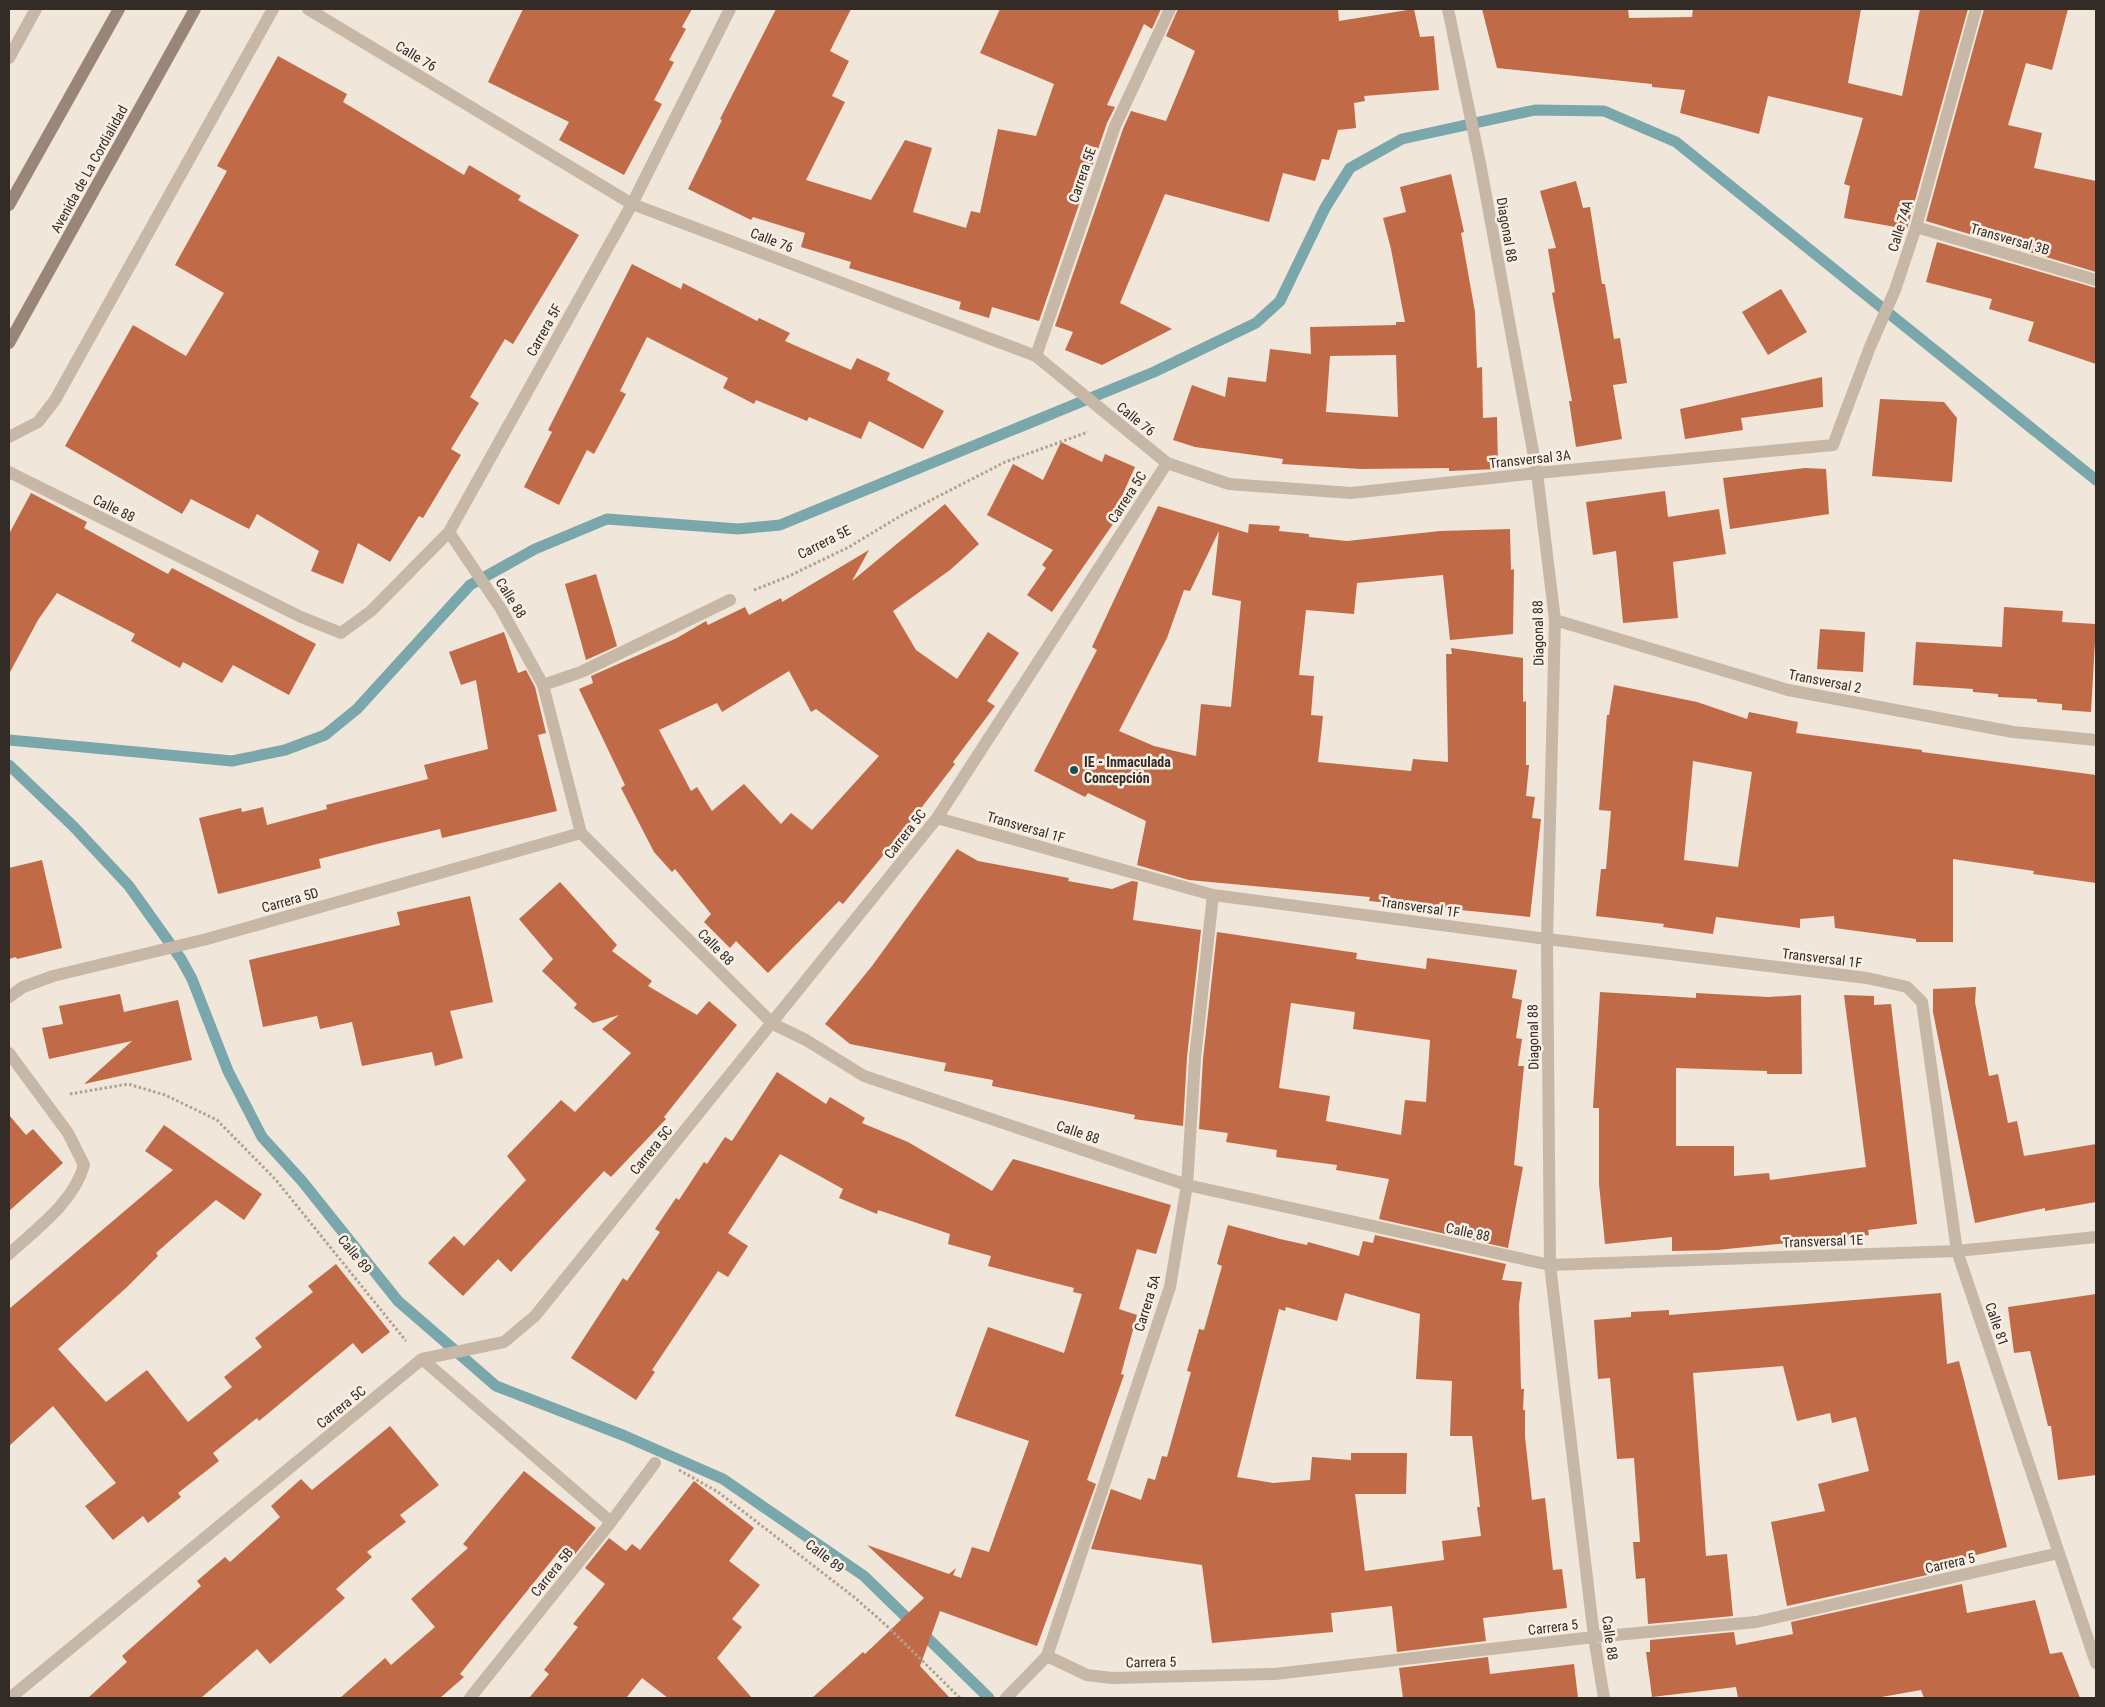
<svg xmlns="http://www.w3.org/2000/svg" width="2105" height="1707" font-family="'Roboto Condensed',sans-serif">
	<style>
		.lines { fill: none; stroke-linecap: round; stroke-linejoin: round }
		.stream { stroke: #7aa7ab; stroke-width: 11 }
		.building { fill: #c06a47; fill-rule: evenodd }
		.path { stroke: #b3a190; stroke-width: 3; stroke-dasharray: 2.5 2.5; stroke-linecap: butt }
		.service { stroke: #c7b7a6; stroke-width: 12 }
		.minor { stroke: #c7b7a6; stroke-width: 12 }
		.tertiary { stroke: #c7b7a6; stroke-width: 12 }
		.secondary { stroke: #9a8678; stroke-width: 12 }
		.poi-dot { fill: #1e4d53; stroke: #f8f0e5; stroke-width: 2 }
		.labels { text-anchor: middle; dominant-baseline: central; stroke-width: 5; stroke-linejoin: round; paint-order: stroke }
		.street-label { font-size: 14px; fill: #332b26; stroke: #f8f0e5 }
		.poi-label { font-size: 14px; font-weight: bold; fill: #332b26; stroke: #f8f0e5; text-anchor: start }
	</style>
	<rect width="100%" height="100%" fill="#f0e6d9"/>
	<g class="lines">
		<path class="stream" d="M9,740L232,761L285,750L325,735L357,709L470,585L535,549L607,519L738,529L780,525L1154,372L1256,323L1280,301L1325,208L1350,168L1402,139L1535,110L1604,111L1676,142L2096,480
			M9,765L73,826L129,886L181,959L192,979L228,1071L262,1137L302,1181L398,1301L496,1386L625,1436L723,1479L864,1576L989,1698"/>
	</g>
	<path class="building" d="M523,9H692L682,27L686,29L669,60L674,62L654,100L662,104L624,175L559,140L569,122L488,82Z
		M776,9H851L830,51L849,61L832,96L845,102L806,180L871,200L905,140L932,148L913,212L966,228L971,211L980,213L998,129L1036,136L1054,84L980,53L1000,9H1161L1152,29L1144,24L1107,105L1115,107L1107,123L1039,321L992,307L989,318L959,309L961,302L849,268L851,262L801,247L805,233L753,217L751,220L688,189L722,120L720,119Z
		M1178,9H1338L1339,21L1414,9L1420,37L1434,36L1439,90L1364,96L1365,101L1354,103L1356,128L1338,130L1329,160L1322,159L1315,181L1283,173L1269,222L1165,194L1120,303L1172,329L1102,365L1065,350L1073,332L1055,326L1123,129L1131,111L1166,121L1195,51L1166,36Z
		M1482,9H1628L1629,18L1692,17L1693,9H1861L1848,83L1902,96L1920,9H1968L1907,229L1844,218L1850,186L1844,184L1863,118L1768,96L1759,134L1680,113L1685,90L1652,87V84L1497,68Z
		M1984,9H2068L2052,70L2026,63L2008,125L2042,133L2034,168L2096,181V272L1926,221Z
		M278,56L347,94L343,102L464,175L469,165L521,196L518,200L579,235L513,344L505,339L470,397L479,403L451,449L461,455L423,518L419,516L390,562L358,543L343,584L311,571L319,551L257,514L249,529L191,499L182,514L65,446L133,325L186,356L224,293L175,265L227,171L217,166Z
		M1451,174L1464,232L1461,233L1475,312L1477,368L1482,367L1483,418L1497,417L1498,469L1449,471V468L1361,469L1282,464L1283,459L1195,447L1173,440L1192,385L1225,397L1228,377L1266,382L1270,349L1311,354L1310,327L1396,325V322H1405L1391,249L1383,218L1406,212L1400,187ZM1396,355L1398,417L1326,412L1330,356Z
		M1576,181L1583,208L1590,207L1602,284H1605L1614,339L1620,338L1627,383L1613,385L1622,439L1576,447L1569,401H1572L1552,293L1555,292L1548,249L1556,248L1540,191Z
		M1937,242L2096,288V364L2028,341L2034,322L1989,309L1992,299L1926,282Z
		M632,264L681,289L683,283L757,321L759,318L790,333L785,341L851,370L857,358L890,373L887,380L944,411L923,449L869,421L861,439L809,417L807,421L756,400L754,404L723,388L728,378L647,337L620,391L626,394L594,454L587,450L559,505L524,487L552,432L548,430Z
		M1781,289L1807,332L1768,355L1742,312Z
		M1822,377L1823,407L1741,418L1743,430L1685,439L1680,409Z
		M1880,399L1944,402L1957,418L1952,482L1872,476Z
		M1061,442L1102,462L1105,454L1135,467L1122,496L1131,498L1052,612L1027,595L1046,568L1042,565L1053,550L987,515L1013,464L1043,480Z
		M1805,468L1826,469L1829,514L1730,529L1723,478Z
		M1665,491L1668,517L1719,509L1726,554L1673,562L1678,618L1623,623L1616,551L1593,555L1586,502Z
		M31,493L87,522L84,528L168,574L172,568L316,644L289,695L233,665L222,683L183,662L180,668L131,641L135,634L57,593L38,620L9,674V534Z
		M945,504L979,544L950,570L893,611L916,650L957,679L988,632L1019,653L987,701L995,706L953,762L955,764L905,829L843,904L839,901L768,973L736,941L730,948L704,922L711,914L675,869L672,872L654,852L621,788L625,785L579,689L593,683L591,676L677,638L706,621L708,625L745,607L749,615L781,598L782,602L869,550L852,581ZM789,671L811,712L816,709L879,756L812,830L791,813L781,824L744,784L712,811L697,787L691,791L659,730L717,703L722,712Z
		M1158,506L1248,533L1249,524L1280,526L1279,531L1309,534V537L1347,541L1440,531L1510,529L1511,570L1514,569L1513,634L1450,640L1443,575L1357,583L1354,614L1306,610L1299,675L1314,676L1311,715L1323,716L1318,762L1411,771L1413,759L1448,762L1446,654H1452L1451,648L1523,658V702L1526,701V765H1529L1526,796L1535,797L1532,818L1541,819L1530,917L1369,901L1370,897L1189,880L1137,865L1146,821L1088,793L1085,797L1034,771L1097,650L1092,647ZM1219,531L1212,595L1241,601L1231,707L1201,704L1196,756L1154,746L1119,731L1167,638L1184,590L1190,591Z
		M596,574L617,646L586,660L565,584Z
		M2004,607L2063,611L2062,622L2096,624L2091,712L2062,710V704L2037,702V699L1998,697V694L1973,692V689L1913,685L1916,642L2002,647Z
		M1820,629L1865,632L1863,672L1817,669Z
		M504,632L518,673L526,670L535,687L546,733L538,735L557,811L442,838L440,829L377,844L319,859L321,868L218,894L199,818L241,808L242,812L263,807L267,825L327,809L326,805L428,779L424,765L488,749L476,680L461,685L449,652Z
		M1614,685L1697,702L1747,719L1749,712L1798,722L1796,733L1922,750V752L2096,775V883L2033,874L2034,871L1953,859V942H1916V939L1835,928L1834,916L1800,919V928L1716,917L1713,934L1663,927L1664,924L1596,916L1601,869H1606L1611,811L1599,810L1607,715H1609ZM1693,761L1752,772L1738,867L1684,860Z
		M957,849L978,861L1069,878L1068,881L1112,889L1132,881L1138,882L1133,920L1201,930L1187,1057L1183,1126L1134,1119L1135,1115L992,1086L993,1080L944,1071L946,1063L850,1044L825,1024L872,966Z
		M42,860L62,948L17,959L16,957L9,959V868Z
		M560,882L617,945L612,951L652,981L648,986L697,1015L709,1001L737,1025L664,1117L666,1119L611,1177L604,1171L511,1272L498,1259L463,1296L428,1263L454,1236L464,1246L526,1180L507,1156L561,1100L575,1112L631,1053L602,1029L619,1015L593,1023L574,1008L577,1004L542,971L553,959L519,919Z
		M470,896L493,1002L450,1011L463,1058L435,1066L432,1052L362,1066L352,1022L320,1029L317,1016L263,1027L249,960L400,925L397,912Z
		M1217,932L1357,953L1356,959L1426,969L1427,958L1517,970L1512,998L1522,1000L1516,1038L1522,1039L1518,1066H1524L1514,1165L1523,1167L1508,1248L1379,1219L1389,1179L1336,1170L1337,1165L1276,1157L1277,1150L1226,1142L1228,1133L1199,1129L1203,1059ZM1291,1003L1355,1012L1353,1029L1430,1040L1426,1102L1405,1100L1401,1135L1326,1121L1330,1096L1279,1088Z
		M1976,987L1975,1002L1989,1076L1998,1074L2008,1123L2017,1121L2024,1156L2096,1144V1202L2045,1211V1208L1975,1223L1933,1012V989Z
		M1600,992L1696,998V993L1768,997L1801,995L1802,1074H1767V1071L1676,1068V1146H1734V1176L1769,1173L1770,1180L1866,1167L1844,995L1874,996V1005L1891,1004L1917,1224L1868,1230L1869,1235L1717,1250L1672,1251V1237L1605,1244L1599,1184V1108H1593Z
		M120,994L124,1012L178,1000L192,1060L84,1084L132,1041L49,1059L42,1028L63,1024L59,1006Z
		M777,1072L826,1104L830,1097L865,1118L862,1123L908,1142L992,1191L1013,1159L1171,1205L1156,1254L1137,1249L1119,1309L1137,1315L1121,1374L1124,1375L1087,1480L1096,1484L1037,1646L940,1611L920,1666L950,1698H812L863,1652L865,1654L924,1598L867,1545L949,1574L956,1568L953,1575L961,1578L972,1547L989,1552L1029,1441L955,1416L988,1327L1064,1353L1082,1294L1073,1292L1074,1288L988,1266L991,1256L948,1244L950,1234L878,1210L877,1214L839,1198L843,1189L780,1154L728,1233L748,1246L728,1277L718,1271L652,1370L655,1372L636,1400L571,1358L623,1278L627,1281L660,1232L655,1229L676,1198L679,1200L704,1162L707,1164L725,1137L732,1141Z
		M9,1115L26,1135L33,1129L63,1163L9,1211Z
		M164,1125L262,1194L244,1220L216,1200L156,1253L158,1256L127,1287L58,1349L106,1402L147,1370L188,1422L232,1387L224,1377L262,1347L255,1338L313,1292L308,1286L336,1264L390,1332L362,1354L353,1343L259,1421L257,1418L213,1453L219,1461L178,1493L181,1497L148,1523L143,1516L113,1540L85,1506L116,1483L53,1406L9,1446V1309L173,1170L145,1151Z
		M1228,1225L1280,1239L1307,1245L1308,1242L1359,1256L1363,1241L1373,1243L1375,1235L1506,1264L1502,1280L1522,1282L1519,1305L1521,1389H1524L1523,1410H1525V1437L1532,1500L1545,1498L1553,1570L1562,1569L1567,1608L1483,1618L1486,1641L1397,1652L1392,1606L1331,1613L1333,1632L1212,1643L1202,1565L1091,1549L1111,1489L1141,1500L1148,1478L1155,1480L1162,1456L1167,1457L1191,1372L1187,1371L1199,1329L1204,1330L1222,1266L1217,1264ZM1345,1293L1420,1314L1416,1379L1452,1381L1450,1436H1472L1480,1507H1477L1481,1536L1442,1541L1444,1560L1365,1571L1355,1494H1406L1407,1453H1351V1460L1312,1457L1310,1480L1273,1483L1237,1477L1279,1309L1285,1311L1286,1307L1337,1321Z
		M1941,1293L1947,1364L1959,1361L2007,1547L1957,1560L1959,1568L1787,1606L1771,1522L1825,1511L1818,1484L1869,1471L1856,1417L1832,1423L1830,1413L1797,1421L1783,1366L1693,1373L1706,1556L1727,1554L1733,1616L1648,1624L1645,1578L1636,1579L1633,1542H1640L1634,1458L1617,1459L1610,1378L1598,1379L1594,1320L1631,1317V1312L1669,1310V1315Z
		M2096,1294V1475L2058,1480L2051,1426H2048L2030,1351L2014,1353L2008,1307Z
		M390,1426L439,1485L400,1515L406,1522L367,1552L372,1557L336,1589L345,1598L270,1664L257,1649L201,1698H88L127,1662L122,1656L201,1586L197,1581L225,1557L230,1562L280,1517L271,1506L301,1479L312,1490Z
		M524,1471L596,1528L572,1558L561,1549L460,1674L464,1677L440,1698H340L385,1658L391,1665L435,1627L411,1599L468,1548L463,1544Z
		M694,1481L754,1528L729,1561L760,1585L732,1619L742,1627L717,1658L752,1698H668L642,1678L626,1698H529L549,1674L544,1670L578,1627L573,1624L605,1584L585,1568L609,1538L626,1551L632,1544L640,1550Z
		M1962,1584L1967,1613L2035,1600L2050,1654L2062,1652L2080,1698H1924L1921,1690L1876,1698H1738L1736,1687L1652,1697L1646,1652H1650V1640L1734,1632L1736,1645L1793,1634L1791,1622Z
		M1488,1657L1490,1674L1574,1664L1578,1698H1403L1399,1668Z"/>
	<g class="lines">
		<path class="path" d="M754,590L787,577L849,547L902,515L1005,462L1088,432
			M70,1094L128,1084L165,1095L217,1120L276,1180L406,1341
			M679,1470L718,1492L854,1597L887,1626L960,1698"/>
		<path class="service" d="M9,58L36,9
			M9,437L38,422L55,400L273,9
			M543,685L581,672L730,600"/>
		<path class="minor" d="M1916,227L2096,280
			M1036,356L1115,126L1170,9
			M9,472L301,617L341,633L371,611L449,532L632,204L730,9
			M449,532L501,609L543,685L581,833L773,1024L806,1040L864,1076L1187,1185L1550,1265L1957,1251L2096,1237
			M1555,620L1788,690L2013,732L2096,740
			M937,818L1213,895L1547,939L1867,978L1907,987L1922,1002L1957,1251L2096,1663
			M9,997L23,987L53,976L207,939L581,833
			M9,1053L68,1133L84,1165C74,1202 36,1229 9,1254
			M422,1359L611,1522
			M1047,1656L1087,1675L1112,1678L1275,1674L1594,1637L1756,1622L2059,1553
			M10,1698L422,1359L504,1342L535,1316L937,818L1167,463
			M470,1698L611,1522L655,1463
			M1006,1698L1047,1656L1170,1287L1187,1185L1195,1058L1213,895
			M1604,1698L1594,1637L1550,1265L1547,939L1555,620L1537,473L1833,445L1870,347L1895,290L1916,227L1976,9"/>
		<path class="tertiary" d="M308,9L632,204L1036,356L1167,463L1229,484L1351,493L1537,473L1480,163L1448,9"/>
		<path class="secondary" d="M9,205L119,9
			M9,343L195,9"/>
	</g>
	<circle class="poi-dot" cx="1074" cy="770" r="5"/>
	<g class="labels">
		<g class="street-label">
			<text transform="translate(416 56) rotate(31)">Calle 76</text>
			<text transform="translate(89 169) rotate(-61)">Avenida de La Cordialidad</text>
			<text transform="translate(1082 175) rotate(-71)">Carrera 5E</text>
			<text transform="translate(1900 226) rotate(-73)">Calle 74A</text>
			<text transform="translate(1507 230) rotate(80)">Diagonal 88</text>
			<text transform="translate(2010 239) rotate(16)">Transversal 3B</text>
			<text transform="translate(772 240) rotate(21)">Calle 76</text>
			<text transform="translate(544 330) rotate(-61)">Carrera 5F</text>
			<text transform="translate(1136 419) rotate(39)">Calle 76</text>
			<text transform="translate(1530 459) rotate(-6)">Transversal 3A</text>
			<text transform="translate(1127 497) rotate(-57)">Carrera 5C</text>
			<text transform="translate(114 508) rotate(26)">Calle 88</text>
			<text transform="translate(824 542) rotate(-27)">Carrera 5E</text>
			<text transform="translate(511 598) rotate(58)">Calle 88</text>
			<text transform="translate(1538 633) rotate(-91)">Diagonal 88</text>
			<text transform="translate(1825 681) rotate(11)">Transversal 2</text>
			<text transform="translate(1026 827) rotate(16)">Transversal 1F</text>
			<text transform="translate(905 834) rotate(-52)">Carrera 5C</text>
			<text transform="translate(290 900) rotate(-16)">Carrera 5D</text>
			<text transform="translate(1420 907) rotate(8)">Transversal 1F</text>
			<text transform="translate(716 947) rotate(45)">Calle 88</text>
			<text transform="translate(1822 958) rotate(7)">Transversal 1F</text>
			<text transform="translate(1533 1037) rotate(-91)">Diagonal 88</text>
			<text transform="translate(1078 1132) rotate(19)">Calle 88</text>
			<text transform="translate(651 1150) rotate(-51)">Carrera 5C</text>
			<text transform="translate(1468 1232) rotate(12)">Calle 88</text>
			<text transform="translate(1823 1241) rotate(-2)">Transversal 1E</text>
			<text transform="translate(355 1254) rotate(51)">Calle 89</text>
			<text transform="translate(1147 1303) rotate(-73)">Carrera 5A</text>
			<text transform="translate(1997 1324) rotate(71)">Calle 81</text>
			<text transform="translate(341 1407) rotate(-39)">Carrera 5C</text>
			<text transform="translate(825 1556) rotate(38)">Calle 89</text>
			<text transform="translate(1950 1563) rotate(-13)">Carrera 5</text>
			<text transform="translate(552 1572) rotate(-51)">Carrera 5B</text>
			<text transform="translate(1553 1627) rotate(-7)">Carrera 5</text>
			<text transform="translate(1610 1638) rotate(82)">Calle 88</text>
			<text transform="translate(1151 1662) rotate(-1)">Carrera 5</text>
		</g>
		<g class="poi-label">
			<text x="1084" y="762">IE - Inmaculada<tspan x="1084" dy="16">Concepción</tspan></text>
		</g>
	</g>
	<rect width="2105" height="1707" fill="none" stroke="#332b26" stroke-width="20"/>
</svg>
